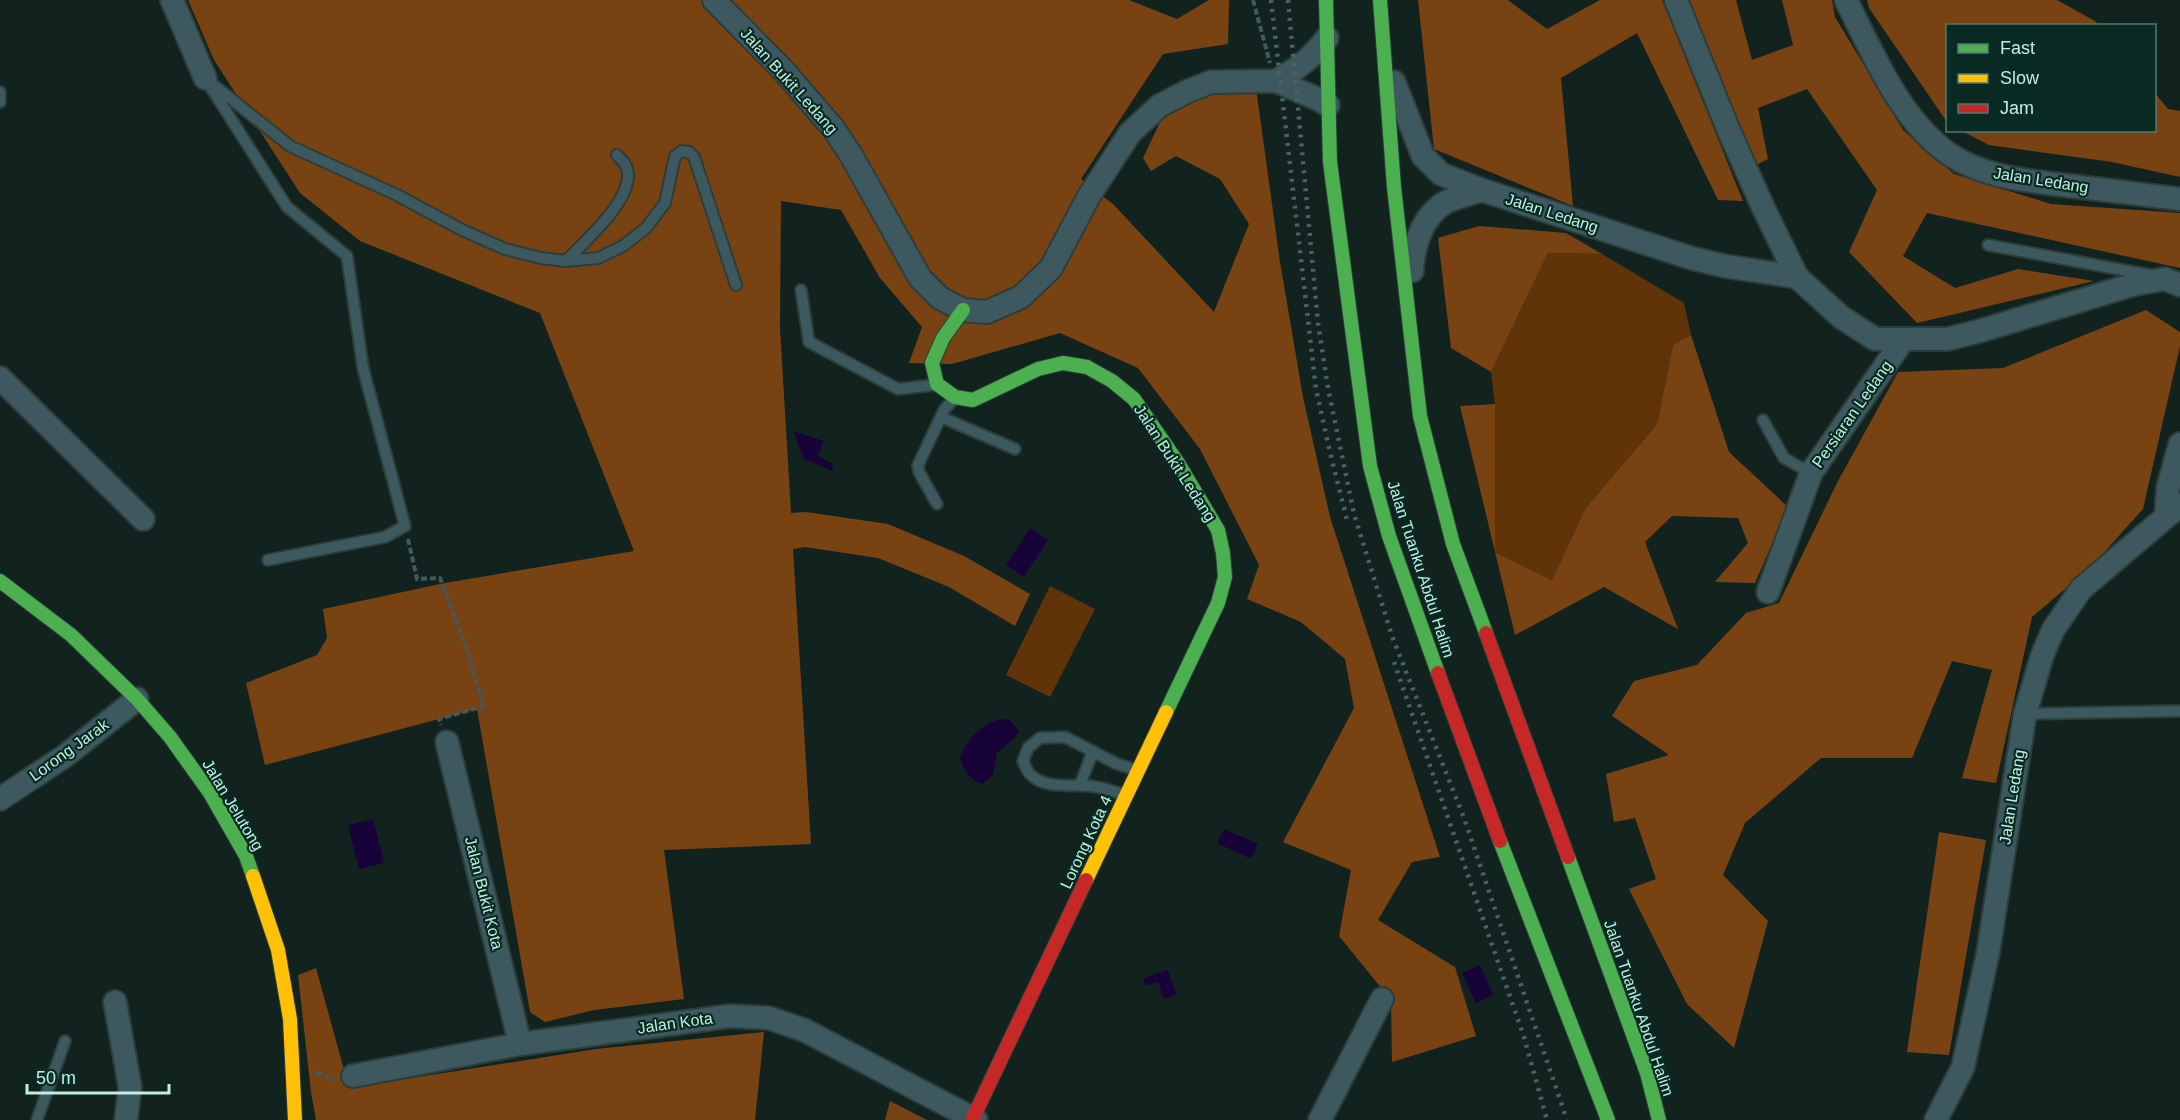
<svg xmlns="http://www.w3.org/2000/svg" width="2180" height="1120" font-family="Arial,sans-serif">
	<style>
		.green { fill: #613309 }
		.forest { fill: #794213 }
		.water { fill: #180339 }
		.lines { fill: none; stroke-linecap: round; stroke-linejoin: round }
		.lane-casing { stroke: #2c3e39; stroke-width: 14 }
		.street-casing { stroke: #2c3e39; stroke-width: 26 }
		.fast-casing { stroke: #2c3e39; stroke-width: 16 }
		.slow-casing { stroke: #2c3e39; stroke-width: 16 }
		.jam-casing { stroke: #2c3e39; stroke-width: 16 }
		.path { stroke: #44595d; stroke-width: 4; stroke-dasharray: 6 3; stroke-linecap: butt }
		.lane { stroke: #3d595f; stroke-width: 10 }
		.street { stroke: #3d595f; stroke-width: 22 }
		.fast { stroke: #4caf50; stroke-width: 14 }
		.slow { stroke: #ffc107; stroke-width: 14 }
		.jam { stroke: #c62828; stroke-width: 14 }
		.rail { stroke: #4d6164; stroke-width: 4.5; stroke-dasharray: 3 6; stroke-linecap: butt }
		.labels { text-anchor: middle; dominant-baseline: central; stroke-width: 4.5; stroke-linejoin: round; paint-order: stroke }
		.street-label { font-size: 16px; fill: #c0eee0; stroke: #0a2b23 }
	</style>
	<rect width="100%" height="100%" fill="#12231f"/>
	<path class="green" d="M1548,253L1602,254L1684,303L1691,335L1673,345L1657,424L1585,509L1552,580L1495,552V404L1491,372Z
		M1050,586L1095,609L1050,697L1006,675Z"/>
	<path class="forest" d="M188,0H1129L1177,19L1209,0H1229L1228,44L1163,54L1081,179L1113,204L1214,312L1249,224L1220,179L1176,156L1151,171L1143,158L1161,120L1198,95L1256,88L1280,262L1303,397L1330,517L1440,857L1412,862L1378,920L1455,967L1476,1036L1392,1062L1391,1000L1339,936L1351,870L1283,842L1354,708L1345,659L1301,622L1247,599L1259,565L1200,449L1138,368L1060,333L952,364L909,363L922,327L880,278L841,210L781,201L780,328L791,513L806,512L888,524L964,556L1030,594L1015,626L949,587L878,558L805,547L793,549L811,844L664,850L684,999L594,1010L545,1022L530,1012L477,709L265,765L246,683L317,655L327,638L323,609L445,583L634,551L540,313L360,241L300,193L214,60Z
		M1418,0H1508L1547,29L1600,0H1662L1743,201L1718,200L1637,33L1561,78L1573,206L1434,149Z
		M1690,0H1736L1752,60L1793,45L1782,0H1832L1835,17L1903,130L1954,174L2051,204L2180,213V268L1927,213L1903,256L1955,288L2018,269L2094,281L1917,323L1849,252L1877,190L1807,89L1758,108L1768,159L1752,167Z
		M1867,0H2057L2095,21L2099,25L1948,26L1947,122L1869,8Z
		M2155,93L2168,109L2180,111V177L2112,162L1989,145L1962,131L2154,130Z
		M1479,226L1566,233L1602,254L1548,253L1491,372L1451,348L1438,238Z
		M2146,310L2180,332V346L2143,509L2091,567L2032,617L1996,783L1962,778L1992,670L1952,661L1912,758H1821L1745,823L1723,875L1768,921L1734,1048L1687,1004L1629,889L1656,879L1635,818L1614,822L1606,774L1669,755L1612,716L1634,681L1697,665L1746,613L1779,603L1838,481L1898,372L2003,368Z
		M1691,335L1729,452L1788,507L1755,583L1715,582L1748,543L1738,518L1672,516L1645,542L1678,629L1604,587L1515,635L1460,406L1495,404V552L1552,580L1585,509L1657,424L1673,345Z
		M1939,832L1986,840L1949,1055L1907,1052Z
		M316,968L349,1088L596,1049L764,1032L755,1120H316L311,1092L298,975Z
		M890,1101L927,1120H885Z"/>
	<path class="water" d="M793,431L824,441L818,456L833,464L832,471L804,459Z
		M1030,528L1048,540L1024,577L1006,565Z
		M999,719L1010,720L1019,731L1014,739L997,753L993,775L982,784C968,778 964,771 960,757C970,736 978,728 999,719Z
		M373,819L384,863L359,869L348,825Z
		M1224,829L1258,844L1251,859L1217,843Z
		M1480,965L1493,995L1476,1003L1462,973Z
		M1168,970L1177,995L1164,999L1158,982L1145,986L1143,978Z"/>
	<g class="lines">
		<defs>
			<path id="lane" d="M205,78L290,146L397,195L462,230L505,249L541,258L566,261L598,258L623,246L646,228L665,203L675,156L682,151L689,152L694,157L736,285
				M210,86L287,207L347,256L363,368L405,526L385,537L268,560
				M0,92V102
				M1988,245L2150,275
				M566,261C585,241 628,204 628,175C628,166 623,161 617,155
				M801,290L809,342L898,389L934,385
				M941,417L1015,449
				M1763,420L1784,458L1811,473
				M937,504L919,472L918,465L944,410L953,400
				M2025,714L2180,711
				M1080,785L1093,751
				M1123,794C1112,791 1101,787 1090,786C1071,784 1045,790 1030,774C1027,771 1025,765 1023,761L1028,748L1040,738L1065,737L1117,764L1137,770
				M37,1120L65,1041"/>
			<path id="street" d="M172,0L205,78
				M714,0L782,69L833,128L851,155L920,278L940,298L963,310L987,312L1021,297L1051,268L1089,196L1130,133L1159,106L1188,91L1211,82L1276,81L1318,99L1328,105
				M1676,0L1729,131L1763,207L1797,277L1841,317L1875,339H1948L1983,330L2135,284L2165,279L2180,285
				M1846,0C1872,52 1900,120 1949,154C1984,178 2030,181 2071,186C2108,190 2144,195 2180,199
				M1276,81C1298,68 1311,59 1327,38
				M1394,82L1423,156L1441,174L1482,190L1691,258L1724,266L1797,277
				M1412,271C1413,246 1422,216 1446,202C1457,197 1470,194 1482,190
				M0,378L143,519
				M2166,516L2168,488L2180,444
				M1768,592L1811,473L1903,340
				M447,742L520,1044
				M0,799L65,756L137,699
				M115,1002L130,1087L126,1120
				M353,1076L520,1044L730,1016L769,1018L804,1030L976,1120
				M1320,1120L1382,999
				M1936,1120L1963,1067L1988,953L2025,714L2042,656L2053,630L2081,589L2180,505"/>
			<path id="fast" d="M1326,0L1330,162L1370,466L1389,536L1438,673
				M1380,0L1394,187L1420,416L1453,544L1486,633
				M963,310L943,338L932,363L937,384L955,397L973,400L1038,369L1063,363L1087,367L1112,381L1134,399L1178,463L1218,530L1223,553L1225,577L1218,603L1166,712
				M0,581L71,635L137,699L170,737L210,793L246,856L253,876
				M1500,841L1608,1120
				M1568,857L1647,1073L1659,1120"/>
			<path id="slow" d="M253,876L278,950L290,1019L295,1120
				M1086,880L1166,712"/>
			<path id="jam" d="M1486,633L1568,857
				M1438,673L1500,841
				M973,1118L1086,880"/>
		</defs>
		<use href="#lane" class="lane-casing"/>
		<use href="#street" class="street-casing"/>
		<use href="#fast" class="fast-casing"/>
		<use href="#slow" class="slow-casing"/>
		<use href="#jam" class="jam-casing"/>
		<path class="path" d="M1253,0L1270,63
			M408,539L417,579L440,578L468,653L484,706L439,719L441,725
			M316,1074L320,1073L334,1080"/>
		<use href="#lane" class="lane"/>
		<use href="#street" class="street"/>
		<use href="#fast" class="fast"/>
		<use href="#slow" class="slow"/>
		<use href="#jam" class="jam"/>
		<path class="rail" d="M1271,0L1316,389L1329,448L1347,520
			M1288,0L1318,323L1328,388L1354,514L1392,636L1464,818L1567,1120
			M1394,662L1524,1037L1547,1120"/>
	</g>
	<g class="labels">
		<g class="street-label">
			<text transform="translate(789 81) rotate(48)">Jalan Bukit Ledang</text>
			<text transform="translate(2041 180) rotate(9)">Jalan Ledang</text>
			<text transform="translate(1552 213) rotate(18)">Jalan Ledang</text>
			<text transform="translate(1852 414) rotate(-55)">Persiaran Ledang</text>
			<text transform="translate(1175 463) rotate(57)">Jalan Bukit Ledang</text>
			<text transform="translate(1421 569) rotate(72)">Jalan Tuanku Abdul Halim</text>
			<text transform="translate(69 750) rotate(-36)">Lorong Jarak</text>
			<text transform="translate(2012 797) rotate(-81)">Jalan Ledang</text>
			<text transform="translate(233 805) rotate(59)">Jalan Jelutong</text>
			<text transform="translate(1086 842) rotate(-65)">Lorong Kota 4</text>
			<text transform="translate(484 893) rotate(76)">Jalan Bukit Kota</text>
			<text transform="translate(1639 1008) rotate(71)">Jalan Tuanku Abdul Halim</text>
			<text transform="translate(675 1023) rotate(-8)">Jalan Kota</text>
		</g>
	</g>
	<rect x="1946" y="24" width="210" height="108" fill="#0a2b23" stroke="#53796f" stroke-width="1.5"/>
	<rect x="1958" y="44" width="30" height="9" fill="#4caf50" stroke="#53796f" stroke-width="1.5"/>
	<text x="2000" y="54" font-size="18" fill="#c0eee0">Fast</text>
	<rect x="1958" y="74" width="30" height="9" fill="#ffc107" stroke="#53796f" stroke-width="1.5"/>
	<text x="2000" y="84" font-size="18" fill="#c0eee0">Slow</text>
	<rect x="1958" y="104" width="30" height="9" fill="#c62828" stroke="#53796f" stroke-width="1.5"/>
	<text x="2000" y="114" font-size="18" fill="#c0eee0">Jam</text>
	<path d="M27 1084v9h142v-9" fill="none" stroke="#c0eee0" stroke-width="3"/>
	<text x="36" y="1084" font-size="18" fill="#c0eee0" stroke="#0a2b23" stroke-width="4.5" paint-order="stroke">50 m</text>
</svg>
